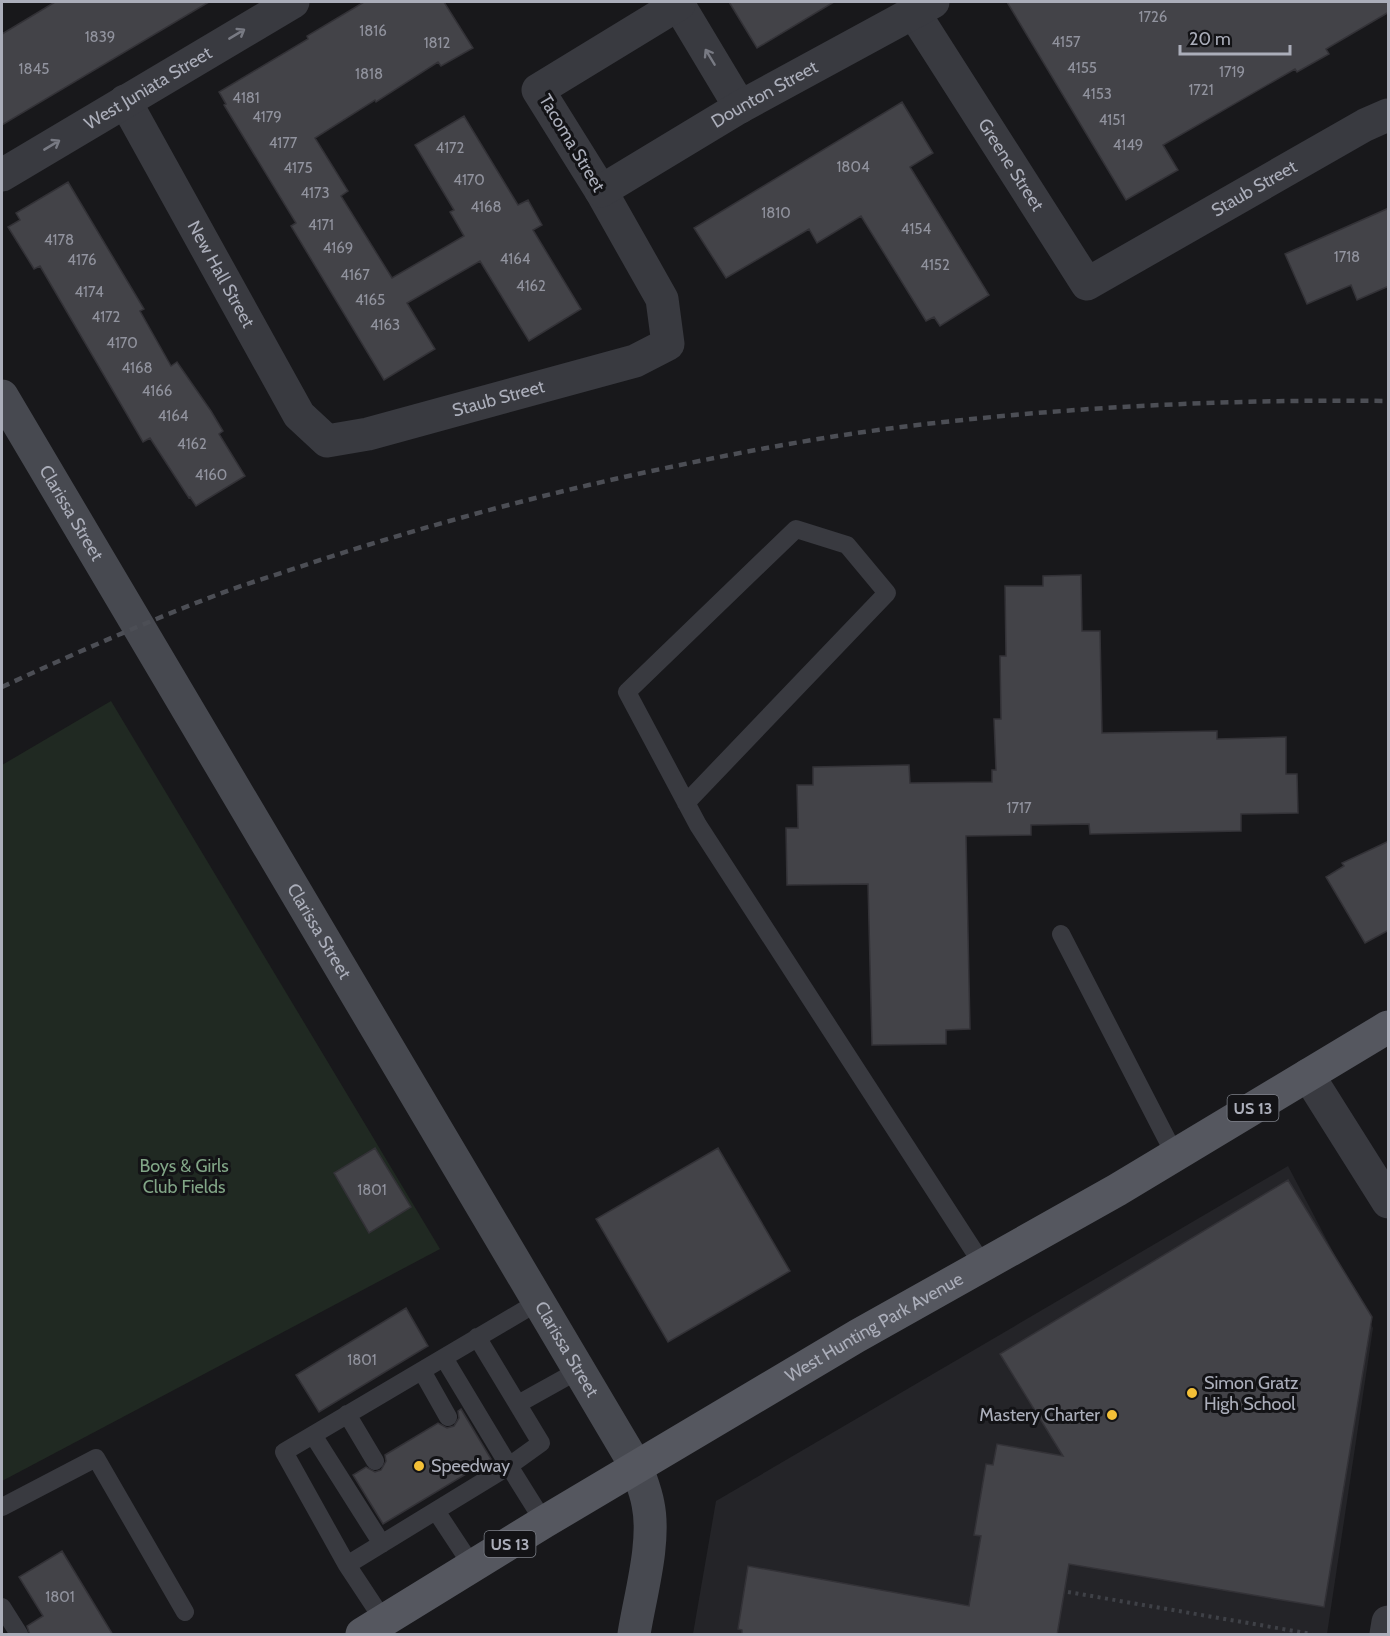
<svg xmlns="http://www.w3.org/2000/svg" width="1390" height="1636" font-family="Cabin,sans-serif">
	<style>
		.built { fill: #242428 }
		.green { fill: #202922 }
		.building { fill: #434348; stroke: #333237; stroke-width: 1.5 }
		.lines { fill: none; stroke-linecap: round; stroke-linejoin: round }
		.path { stroke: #3f4147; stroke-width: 4; stroke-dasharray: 3 4.5; stroke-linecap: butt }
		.lane { stroke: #393a40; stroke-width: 18 }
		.street { stroke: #393a40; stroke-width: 33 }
		.secondary { stroke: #474950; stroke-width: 33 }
		.primary { stroke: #55575f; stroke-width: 33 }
		.rail { stroke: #4c4e55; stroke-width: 4.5; stroke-dasharray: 8 6; stroke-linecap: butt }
		.oneway { stroke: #787a83 }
		.poi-dot { fill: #f4c037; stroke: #131316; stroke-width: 2 }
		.labels { text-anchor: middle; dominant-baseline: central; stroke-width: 6; stroke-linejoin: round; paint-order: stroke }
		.number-label { font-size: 15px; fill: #91939e }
		.shield { fill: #131316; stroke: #7d8089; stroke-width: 1.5 }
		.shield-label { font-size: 16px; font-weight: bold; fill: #abaeba }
		.street-label { font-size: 18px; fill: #abaeba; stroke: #131316 }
		.park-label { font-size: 18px; fill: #81a586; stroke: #131316 }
		.poi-label { font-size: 18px; fill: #abaeba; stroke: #131316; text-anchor: start }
	</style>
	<rect width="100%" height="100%" fill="#18181b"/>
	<path class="built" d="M1288,1166L1373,1328L1327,1634H693L716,1501Z"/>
	<path class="green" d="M111,701L440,1249L2,1481V765Z"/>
	<path class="building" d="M55,2H209L2,125V34Z
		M364,2H444L473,48L441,66L438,62L376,102L375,100L315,138L348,191L341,196L392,278L464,236L450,212L454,210L415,145L464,116L518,205L528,200L542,225L533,230L581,309L529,341L480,261L407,303L435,349L384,380L291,226L296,223L224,105L226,104L219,92L308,39L307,36Z
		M729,2H834L757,48Z
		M1007,2H1389V12L1326,49L1329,54L1297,72L1295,69L1163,145L1178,170L1126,200Z
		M902,102L933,153L910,167L989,295L940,326L934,317L926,321L861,216L817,243L809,229L726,278L694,228Z
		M68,182L144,309L140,311L171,366L177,362L211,411L223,431L219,434L245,476L196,506L190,497L189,498L150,438L143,442L40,266L34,269L8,227L20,220L16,213Z
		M1389,208V286L1357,300L1351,285L1307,304L1285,254Z
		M1081,575L1082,631H1100L1102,733L1217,731V739L1286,737V774H1297L1298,813L1241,814V831L1090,834L1089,824L1031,825V835L966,836L970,1029L946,1030V1044L872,1045L868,884L787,885L786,828H798L797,785H813V767L909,765L910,783L992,782V770H996L994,719H1001L1000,656H1006L1005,586H1043V576Z
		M1389,841V930L1365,943L1326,877L1344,866L1342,863Z
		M375,1148L411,1207L369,1233L334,1173Z
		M718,1148L790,1271L668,1342L596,1219Z
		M1288,1180L1372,1317L1324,1607L1069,1564L1057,1635H742V1630L738,1629L748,1566L969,1606L981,1536L974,1535L986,1464L993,1465L997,1444L1063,1456L1000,1354Z
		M406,1308L428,1346L319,1412L296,1375Z
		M461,1409L491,1459L383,1524L353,1475L366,1467L375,1472L381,1470L386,1461L385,1455L438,1423L447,1428L454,1426L459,1418L458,1411Z
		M62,1551L113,1635H30L27,1626L43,1616L19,1577Z"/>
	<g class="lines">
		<path class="path" d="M1068,1592L1312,1634"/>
		<path class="lane" d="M686,803L887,593L847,545L796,529L627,692L698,825L983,1265
			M1061,934L1175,1155
			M477,1337L541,1443L509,1466L544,1522
			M422,1371L448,1417
			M518,1404L579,1370
			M347,1414L375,1461
			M313,1435L382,1544
			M2,1507L96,1458L185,1612
			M436,1511L473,1567
			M347,1565L509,1466L444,1358
			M2,1607L19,1634
			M384,1621L347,1565L284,1452L538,1302"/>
		<g class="street">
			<path d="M677,2L740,107"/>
			<path id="s1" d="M914,13L1087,284L1365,125L1388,115"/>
			<path id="s2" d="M125,101L299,415L327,441L368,434L635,361L668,344L662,299L601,191L538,90L679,4"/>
			<path id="s3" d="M2,175L293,2"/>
			<path id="s4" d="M601,191L740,107L933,2"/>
			<path d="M1308,1075L1388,1202"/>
			<path d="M1386,1634L1388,1622"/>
		</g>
		<path class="secondary" id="s5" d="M2,396L637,1468C641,1480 646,1492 648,1504C656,1542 640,1596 634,1634"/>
		<path class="primary" id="s6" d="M362,1634L544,1522L857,1336L1117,1190L1388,1027"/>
		<path class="rail" d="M2,687C73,654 146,622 219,594C248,583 279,574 308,564C424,526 542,494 661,469C741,452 821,437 901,427C1063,407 1226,399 1388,401"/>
	</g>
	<defs><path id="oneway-shaft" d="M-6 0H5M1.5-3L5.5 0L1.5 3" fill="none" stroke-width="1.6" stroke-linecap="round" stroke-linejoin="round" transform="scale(1.5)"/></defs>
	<g class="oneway">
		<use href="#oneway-shaft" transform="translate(237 34) rotate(-31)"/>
		<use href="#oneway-shaft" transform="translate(710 57) rotate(-121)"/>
		<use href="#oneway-shaft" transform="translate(52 145) rotate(-31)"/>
	</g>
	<g class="poi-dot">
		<circle cx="1192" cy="1393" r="6"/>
		<circle cx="1112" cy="1415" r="6"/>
		<circle cx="419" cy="1466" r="6"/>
	</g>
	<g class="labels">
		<g class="number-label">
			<text x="1153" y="17">1726</text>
			<text x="373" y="31">1816</text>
			<text x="100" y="37">1839</text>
			<text x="1066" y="42">4157</text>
			<text x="437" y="43">1812</text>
			<text x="1082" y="68">4155</text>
			<text x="34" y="69">1845</text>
			<text x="1232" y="72">1719</text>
			<text x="369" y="74">1818</text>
			<text x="1201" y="90">1721</text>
			<text x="1097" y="94">4153</text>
			<text x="246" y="98">4181</text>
			<text x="267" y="117">4179</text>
			<text x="1112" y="120">4151</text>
			<text x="283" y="143">4177</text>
			<text x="1128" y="145">4149</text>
			<text x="450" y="148">4172</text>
			<text x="853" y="167">1804</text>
			<text x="298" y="168">4175</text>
			<text x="469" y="180">4170</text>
			<text x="315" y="193">4173</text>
			<text x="486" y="207">4168</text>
			<text x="776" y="213">1810</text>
			<text x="321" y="225">4171</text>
			<text x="916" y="229">4154</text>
			<text x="59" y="240">4178</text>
			<text x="338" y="248">4169</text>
			<text x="1347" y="257">1718</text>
			<text x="515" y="259">4164</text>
			<text x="82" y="260">4176</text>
			<text x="935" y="265">4152</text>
			<text x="355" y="275">4167</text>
			<text x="531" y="286">4162</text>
			<text x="89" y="292">4174</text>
			<text x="370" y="300">4165</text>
			<text x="106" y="317">4172</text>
			<text x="385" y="325">4163</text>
			<text x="122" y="343">4170</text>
			<text x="137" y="368">4168</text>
			<text x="157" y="391">4166</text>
			<text x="173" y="416">4164</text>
			<text x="192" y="444">4162</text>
			<text x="211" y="475">4160</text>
			<text x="1019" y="808">1717</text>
			<text x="372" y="1190">1801</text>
			<text x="362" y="1360">1801</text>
			<text x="60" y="1597">1801</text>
		</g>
		<g class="shield">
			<rect x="1227.5" y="1095" width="51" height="26" rx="4.5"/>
			<rect x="484.5" y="1531" width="51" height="26" rx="4.5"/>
		</g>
		<g class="shield-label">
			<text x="1253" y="1108">US 13</text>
			<text x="510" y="1544">US 13</text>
		</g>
		<g class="street-label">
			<text stroke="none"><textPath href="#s3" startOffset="170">West Juniata Street</textPath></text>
			<text stroke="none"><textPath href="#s4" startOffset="190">Dounton Street</textPath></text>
			<text transform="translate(572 143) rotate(59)">Tacoma Street</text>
			<text stroke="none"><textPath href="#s1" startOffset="180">Greene Street</textPath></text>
			<text stroke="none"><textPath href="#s1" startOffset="514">Staub Street</textPath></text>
			<text stroke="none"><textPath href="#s2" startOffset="198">New Hall Street</textPath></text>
			<text stroke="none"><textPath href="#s2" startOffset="574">Staub Street</textPath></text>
			<text stroke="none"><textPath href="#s5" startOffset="136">Clarissa Street</textPath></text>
			<text stroke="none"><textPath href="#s5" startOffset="622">Clarissa Street</textPath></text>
			<text stroke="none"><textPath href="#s6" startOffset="597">West Hunting Park Avenue</textPath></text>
			<text stroke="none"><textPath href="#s5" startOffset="1108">Clarissa Street</textPath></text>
		</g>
		<g class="park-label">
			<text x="184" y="1166">Boys &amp; Girls<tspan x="184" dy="21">Club Fields</tspan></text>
		</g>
		<g class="poi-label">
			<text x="1204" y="1383">Simon Gratz<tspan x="1204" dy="21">High School</tspan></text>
			<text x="1100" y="1415" text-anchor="end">Mastery Charter</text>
			<text x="431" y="1466">Speedway</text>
		</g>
	</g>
	<rect width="1390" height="1636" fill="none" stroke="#abaeba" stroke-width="6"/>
	<path d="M1180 45v9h110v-9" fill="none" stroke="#abaeba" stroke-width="3"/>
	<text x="1189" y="45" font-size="18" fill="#abaeba" stroke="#131316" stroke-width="4.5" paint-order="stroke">20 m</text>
</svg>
